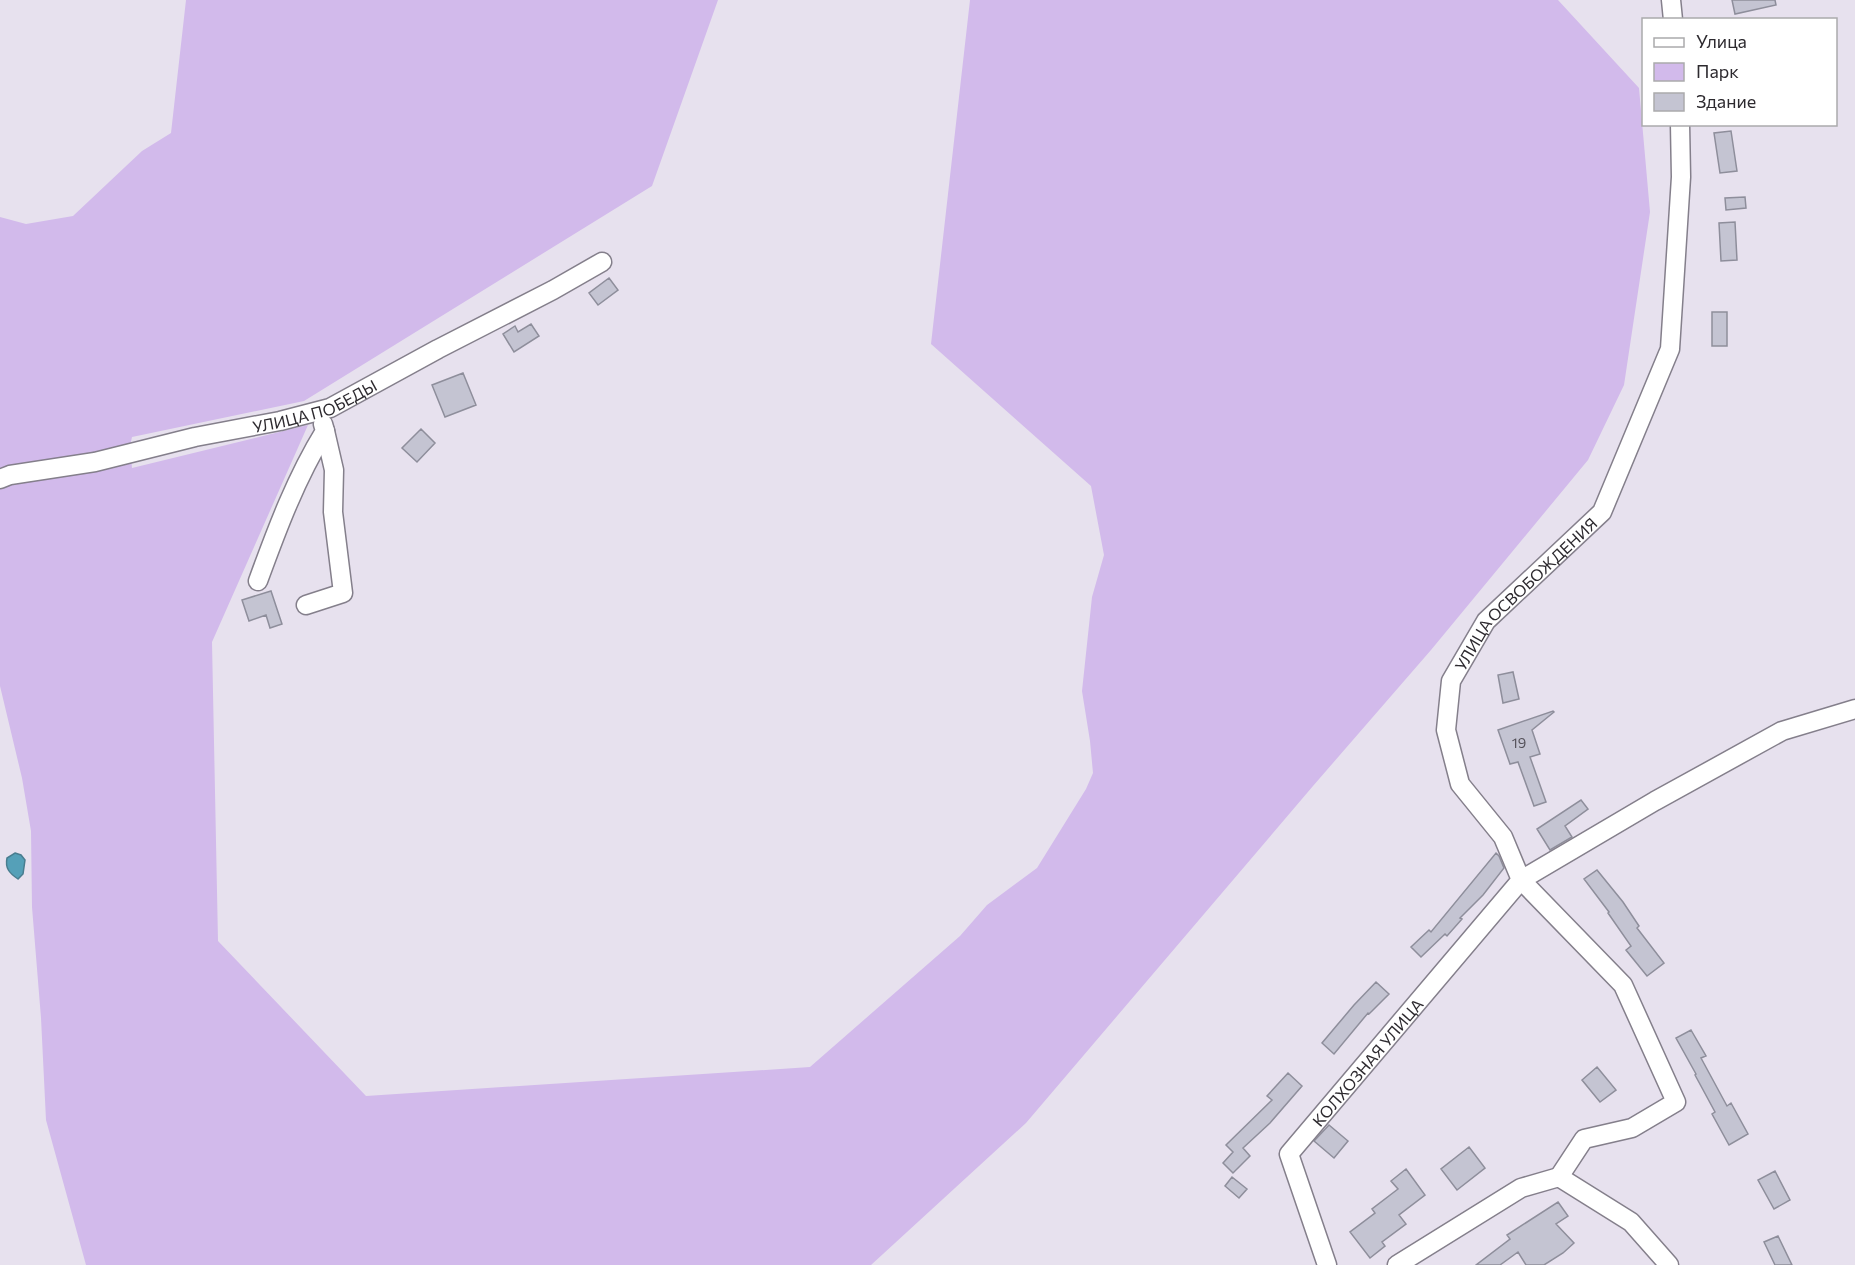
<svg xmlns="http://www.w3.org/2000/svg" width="1855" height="1265" font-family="Commissioner,sans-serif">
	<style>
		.green { fill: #d2baeb }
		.water { fill: #55a0b8; stroke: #497d8f; stroke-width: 1.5 }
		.building { fill: #c4c4d2; stroke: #8e8e9b; stroke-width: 1.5 }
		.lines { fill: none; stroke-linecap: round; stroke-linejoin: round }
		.street-casing { stroke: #847f8b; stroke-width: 21 }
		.street { stroke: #fff; stroke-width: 18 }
		.labels { text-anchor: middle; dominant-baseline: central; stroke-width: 4.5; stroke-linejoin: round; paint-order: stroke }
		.number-label { font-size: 14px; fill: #535058 }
		.street-label { font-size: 16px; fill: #2d2a2f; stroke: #fff }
	</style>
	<rect width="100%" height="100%" fill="#e7e1ee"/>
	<path class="green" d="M186,0H718L652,186L304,401L132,437L130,446L132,468L308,425L212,642L218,941L366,1096L810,1067L960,936L987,905L1037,868L1086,789L1093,773L1090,741L1082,691L1092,597L1104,555L1091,486L931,344L970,0H1558L1639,88L1650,212L1624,385L1588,460L1431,650L1313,786L1026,1123L871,1265H86L46,1120L41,1018L32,907L31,831L22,778L0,686V217L26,224L73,216L142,151L171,133Z"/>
	<path class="water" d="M15,853L21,855L25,860L23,874L18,879C9,873 5,868 7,858Z"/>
	<path class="building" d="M1732,0H1775L1776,5L1735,14Z
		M1731,131L1737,171L1720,173L1714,133Z
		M1745,197L1746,208L1726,210L1725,198Z
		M1735,222L1737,260L1721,261L1719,223Z
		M609,278L618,290L598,305L589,293Z
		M1712,312H1727V346H1712Z
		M531,324L539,336L514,352L503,334L515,326L518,332Z
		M463,373L476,405L445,417L432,385Z
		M421,429L435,443L417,462L402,448Z
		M271,591L282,624L270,628L266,615L249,621L242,600Z
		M1513,672L1519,699L1503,703L1498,675Z
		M1553,711L1554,712L1532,730L1540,754L1530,757L1546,802L1534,806L1518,762L1510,764L1498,730Z
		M1581,800L1588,809L1565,826L1572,837L1550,850L1537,829Z
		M1496,853L1499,856L1504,868L1483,895L1460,918L1462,919L1447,936L1445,934L1421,957L1411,947L1429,930L1431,932Z
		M1597,870L1623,902L1639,926L1637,928L1664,963L1647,976L1626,950L1631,946L1608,913L1609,912L1584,879Z
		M1376,982L1389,994L1369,1014L1368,1013L1334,1054L1322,1043L1354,1005Z
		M1691,1030L1706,1056L1701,1058L1727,1106L1731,1103L1748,1134L1729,1145L1712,1114L1715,1112L1695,1075L1696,1074L1676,1038Z
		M1597,1067L1616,1090L1600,1102L1582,1080Z
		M1288,1073L1302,1086L1270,1123L1243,1148L1250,1156L1233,1173L1223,1163L1233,1152L1226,1145L1272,1100L1267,1096Z
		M1329,1125L1348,1141L1334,1158L1314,1141Z
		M1469,1147L1485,1168L1457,1190L1441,1169Z
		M1406,1169L1425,1195L1399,1215L1406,1224L1382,1242L1385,1246L1370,1258L1350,1232L1375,1213L1372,1209L1398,1189L1391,1181Z
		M1775,1171L1790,1200L1774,1209L1758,1180Z
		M1232,1177L1247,1189L1239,1198L1225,1186Z
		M1558,1202L1568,1216L1556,1224L1574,1243L1563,1253L1544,1265H1526L1518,1252L1500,1265H1476L1510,1239L1507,1235Z
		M1778,1236L1792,1265H1775L1764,1242Z"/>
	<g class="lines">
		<defs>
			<g id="street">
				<path d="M1671,0L1673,20"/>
				<path id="s1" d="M0,479L10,475L95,462L195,437L280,421L330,408L438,349L553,290L602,262"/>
				<path d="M258,581C277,529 296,478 325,431L323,424"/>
				<path d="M306,605L343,593L333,512L334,470L325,431"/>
				<path d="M1559,1177L1584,1139L1632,1128L1676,1102L1623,985L1521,880L1655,801L1782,731L1855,709"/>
				<path id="s2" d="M1327,1265L1289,1154L1521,880L1503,837L1460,784L1446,730L1451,681L1486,621L1602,512L1670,349L1681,177L1680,124"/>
				<path d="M1397,1265L1521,1188L1559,1177L1631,1222L1669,1265"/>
			</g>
		</defs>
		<use href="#street" class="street-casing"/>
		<use href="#street" class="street"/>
	</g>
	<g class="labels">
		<g class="number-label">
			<text x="1519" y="742">19</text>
		</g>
		<g class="street-label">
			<text stroke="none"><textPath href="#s1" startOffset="324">УЛИЦА ПОБЕДЫ</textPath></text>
			<text stroke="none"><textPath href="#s2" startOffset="812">УЛИЦА ОСВОБОЖДЕНИЯ</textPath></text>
			<text stroke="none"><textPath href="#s2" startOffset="238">КОЛХОЗНАЯ УЛИЦА</textPath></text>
		</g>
	</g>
	<rect x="1642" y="18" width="195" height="108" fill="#ffffff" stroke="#abaaac" stroke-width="1.5"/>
	<rect x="1654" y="38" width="30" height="9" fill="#ffffff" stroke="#abaaac" stroke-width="1.5"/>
	<text x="1696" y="48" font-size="18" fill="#2d2a2f">Улица</text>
	<rect x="1654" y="63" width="30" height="18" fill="#d2baeb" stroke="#abaaac" stroke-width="1.5"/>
	<text x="1696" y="78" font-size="18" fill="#2d2a2f">Парк</text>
	<rect x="1654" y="93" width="30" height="18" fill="#c4c4d2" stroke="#abaaac" stroke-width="1.5"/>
	<text x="1696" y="108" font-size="18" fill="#2d2a2f">Здание</text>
</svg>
